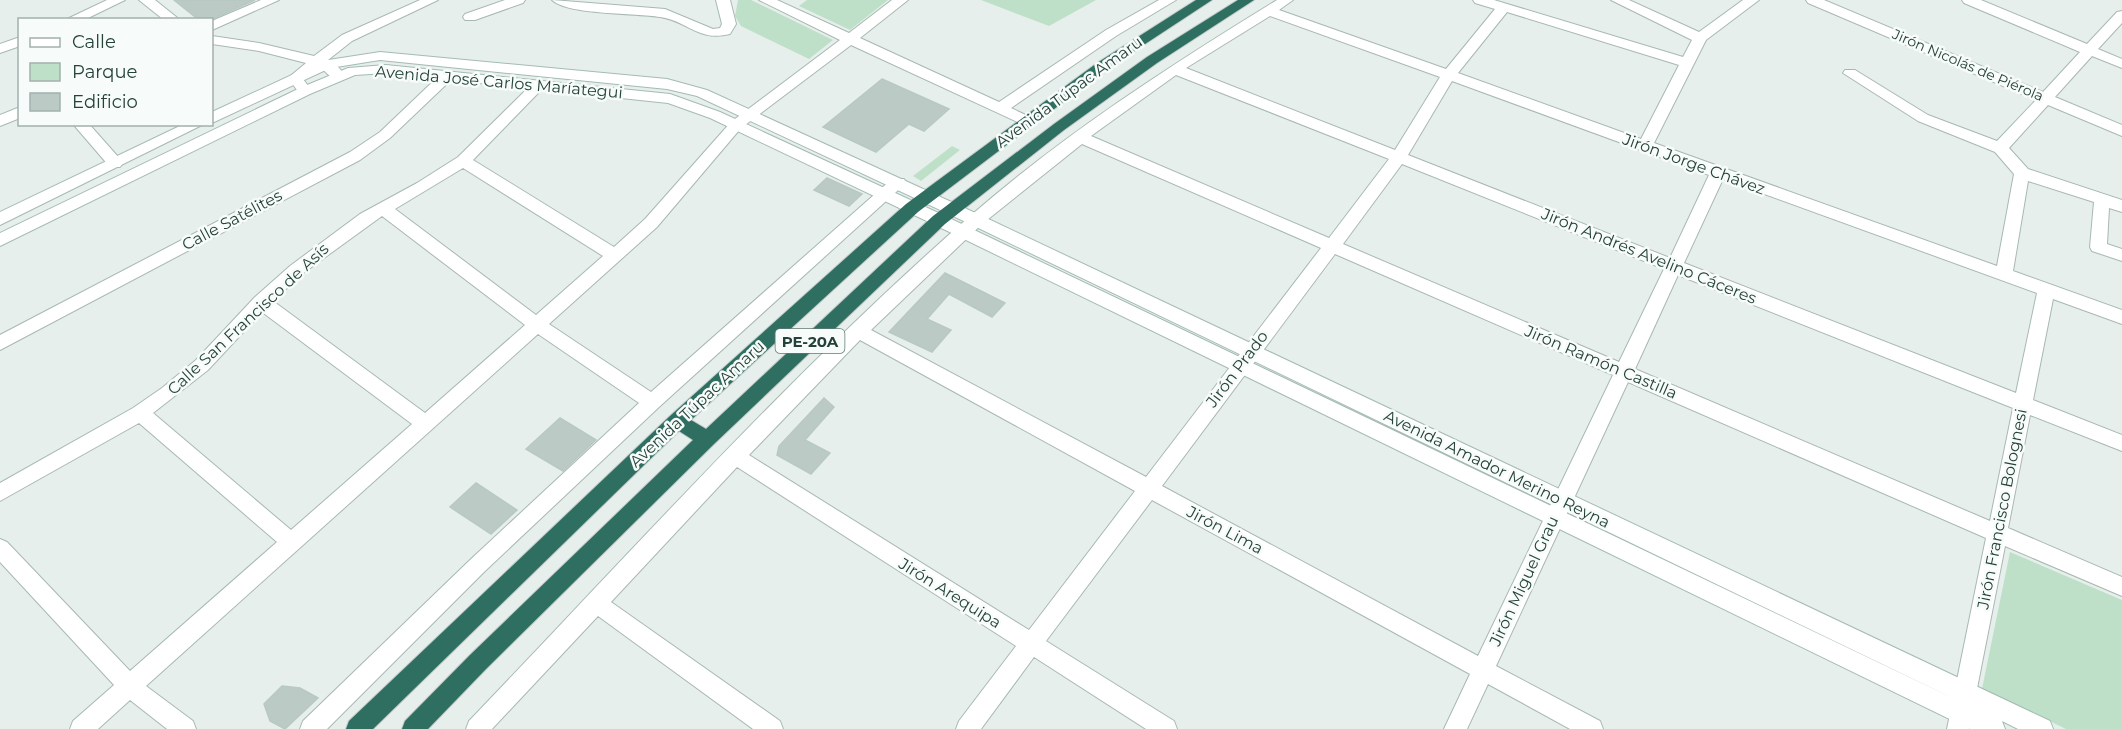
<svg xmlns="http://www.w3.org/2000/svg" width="2122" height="729" font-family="Montserrat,sans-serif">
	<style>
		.green { fill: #bfe0c8 }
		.building { fill: #bbcac4; stroke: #b8c9c2; stroke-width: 1.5 }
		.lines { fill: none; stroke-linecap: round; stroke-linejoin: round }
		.street-casing { stroke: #a8b8b2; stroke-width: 2 }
		.secondary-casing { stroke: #a4bbb3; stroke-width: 2 }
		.highway-casing { stroke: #c2cac8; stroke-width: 2 }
		.street { fill: #fff; fill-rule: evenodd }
		.secondary { fill: #fff; fill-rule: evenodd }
		.highway { fill: #2f6f62; fill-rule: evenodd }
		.labels { text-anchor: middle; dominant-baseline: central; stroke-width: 5; stroke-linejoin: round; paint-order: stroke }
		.far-street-label { font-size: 14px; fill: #24423a; stroke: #f7fbf9 }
		.shield { fill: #f7fbf9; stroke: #637a73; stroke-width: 1.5 }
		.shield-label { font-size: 15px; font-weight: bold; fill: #24423a }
		.street-label { font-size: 16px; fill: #24423a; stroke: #f7fbf9 }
	</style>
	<rect width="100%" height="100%" fill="#e6efeb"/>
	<path class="green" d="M738,0H751L833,40L809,59L741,26L735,16Z
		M807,0H888L850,30L799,6Z
		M981,0H1096L1049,26Z
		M952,146L960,150L921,181L913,176Z
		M2010,552L2122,600V729H2066L1982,689Z"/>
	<path class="building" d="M174,0H255L210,20H199Z
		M882,79L949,109L924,131L909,124L876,152L823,127Z
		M827,178L862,194L849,206L814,190Z
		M945,273L1005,303L992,317L949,294L927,319L951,330L932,352L889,332Z
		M824,398L834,407L805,440L830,453L811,474L777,455L779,446Z
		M560,418L596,440L563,471L526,449Z
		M476,483L517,510L491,534L450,507Z
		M282,686L300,688L318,698L285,729L270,721L264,704Z"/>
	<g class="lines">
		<defs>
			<path id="street" d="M107,0H125L84,20H65Z
				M139,0H155L180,20H164Z
				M261,0H279L212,30V21Z
				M420,0H438L352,41L328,60C335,62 341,70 345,76L343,79H333L319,66L303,79L312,91L305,96L300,94L288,78L306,63L259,51L212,44V36L259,43L314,56L342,35Z
				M505,0H525L523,3L475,20H465L463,17L465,14Z
				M552,0L665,9L713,29L720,28L722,24L716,0H730L736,24L730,34C698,42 688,21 660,17C637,13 567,15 552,0Z
				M759,0H777L849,33L892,0H908L860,38L999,102L1106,30L1159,0H1176L1116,36L1011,108L1032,118L1034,121L1032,124H1022L851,45L741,128L657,227L549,324L651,392L892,179H904L906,183L659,407L484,572L327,729H300L303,721L470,560L639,403L538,334L146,686L193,721L196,729H167L130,700L98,729H70L73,721L114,685L0,562V539L7,542L130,671L277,542L139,423L0,501V483L133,408L162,388L196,360L255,297L290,266L360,214L417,183L458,157L534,82L539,80L546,85L473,160L614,247L645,219L731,122L840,40ZM463,168L603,256L536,315L395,209ZM382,216L525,325L425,413L273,301L302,274ZM262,312L412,424L291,530L153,413L208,370Z
				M1277,0H1293L1279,10L1446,69L1495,9L1475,3L1473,0H1494L1683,57L1692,40L1611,0H1629L1699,32L1743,0H1759L1706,40L1654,143L1997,266L2014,174L1995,152L1918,121L1843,73L1845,70H1855L1928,115L1997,141L2036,100L1808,3L1806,0H1824L2043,92L2080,52L1964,3L1962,0H1981L2087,44L2117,12L2122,11V23L2098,49L2122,59V68L2092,56L2055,97L2122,125V136L2048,105L2009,148L2028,169L2122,200V212L2109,208L2107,244L2122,249V261L2092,251L2090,247L2094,202L2028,181L2013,271L2122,310V324L2053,299L2033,400L2122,435V451L2030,415L2008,528L2122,577V596L2005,546L1969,729H1947L1986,538L1628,382L1496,666L1600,721L1603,729H1570L1488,684L1467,729H1444L1470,674L1152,500L1046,641L1174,721L1177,729H1146L1034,657L981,729H956L959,721L1016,646L737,467L611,602L780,721L783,729H753L598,616L492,729H466L469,721C632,551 791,373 969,217C1064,134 1171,65 1277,0ZM1507,12L1679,65L1641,139L1458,73ZM1270,16L1440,77L1395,150L1186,68ZM1176,75L1389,159L1329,238L1091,136ZM1452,81L1709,175L1670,258L1408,155ZM1082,144L1321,248L1146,477L871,330L982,224ZM1402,164L1664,269L1619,362L1343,244ZM1723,179L2037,293L2016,393L1684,263ZM1335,254L1613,375L1478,656L1162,486ZM1678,275L2013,408L1990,521L1635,369ZM860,340L1135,491L1029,630L749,455Z
				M20,37V46L0,53V44Z
				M448,71L453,72L455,75L453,78L390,138L360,160L0,350V335L350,152L380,132L443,72Z
				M20,107V118L0,126V115Z
				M73,124H89L120,159L123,163L120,167H110Z"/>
			<path id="secondary" d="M380,52L667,79L707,90L982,216L2050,721L2053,729H2018L2002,721L2005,729H1970L933,224L710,118L668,103L386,73L355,75L310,94L0,246V233L300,88L348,68L386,65L670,94L720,112L945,216L1961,702L970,224L697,96L667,89L380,60L330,68L212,123V112L322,61Z
				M184,124H204L0,225V212Z"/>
			<path id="highway" d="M1196,0H1212L1107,69L918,212L691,420L706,429L933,216L1054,124L1147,57L1238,0H1254L1157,63L1064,130L945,224L714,444L486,669L428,729H402L405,721L470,655L693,440L679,431L373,729H346L349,721L670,416L906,204L1097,63Z"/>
		</defs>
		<use href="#street" class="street-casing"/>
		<use href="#secondary" class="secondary-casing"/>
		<use href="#highway" class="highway-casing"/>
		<use href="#street" class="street"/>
		<use href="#secondary" class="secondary"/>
		<use href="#highway" class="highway"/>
	</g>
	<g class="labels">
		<g class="far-street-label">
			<text transform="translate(1968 65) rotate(23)">Jirón Nicolás de Piérola</text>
		</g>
		<rect class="shield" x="775.5" y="329" width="69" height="24" rx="4.5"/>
		<g class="shield-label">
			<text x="810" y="341">PE-20A</text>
		</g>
		<g class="street-label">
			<text transform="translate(499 82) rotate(5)">Avenida José Carlos Maríategui</text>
			<text transform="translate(1069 92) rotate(-36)">Avenida Túpac Amaru</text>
			<text transform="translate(1694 164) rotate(20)">Jirón Jorge Chávez</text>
			<text transform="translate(232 220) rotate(-28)">Calle Satélites</text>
			<text transform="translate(1649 256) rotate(22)">Jirón Andrés Avelino Cáceres</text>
			<text transform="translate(248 319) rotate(-43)">Calle San Francisco de Asís</text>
			<text transform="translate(1601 362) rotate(23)">Jirón Ramón Castilla</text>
			<text transform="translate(1237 369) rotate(-53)">Jirón Prado</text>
			<text transform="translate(697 404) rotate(-43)">Avenida Túpac Amaru</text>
			<text transform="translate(1497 469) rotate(26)">Avenida Amador Merino Reyna</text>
			<text transform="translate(2002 509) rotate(-79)">Jirón Francisco Bolognesi</text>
			<text transform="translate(1225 530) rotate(28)">Jirón Lima</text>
			<text transform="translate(1524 581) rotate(-65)">Jirón Miguel Grau</text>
			<text transform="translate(950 593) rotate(32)">Jirón Arequipa</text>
		</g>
	</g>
	<rect x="18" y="18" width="195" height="108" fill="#f7fbf9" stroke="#a3b1ad" stroke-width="1.5"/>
	<rect x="30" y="38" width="30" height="9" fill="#ffffff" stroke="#a3b1ad" stroke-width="1.5"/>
	<text x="72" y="48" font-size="18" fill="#24423a">Calle</text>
	<rect x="30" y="63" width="30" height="18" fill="#bfe0c8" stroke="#a3b1ad" stroke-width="1.5"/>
	<text x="72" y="78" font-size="18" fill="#24423a">Parque</text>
	<rect x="30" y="93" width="30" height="18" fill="#bbcac4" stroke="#a3b1ad" stroke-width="1.5"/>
	<text x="72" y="108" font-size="18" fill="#24423a">Edificio</text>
</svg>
